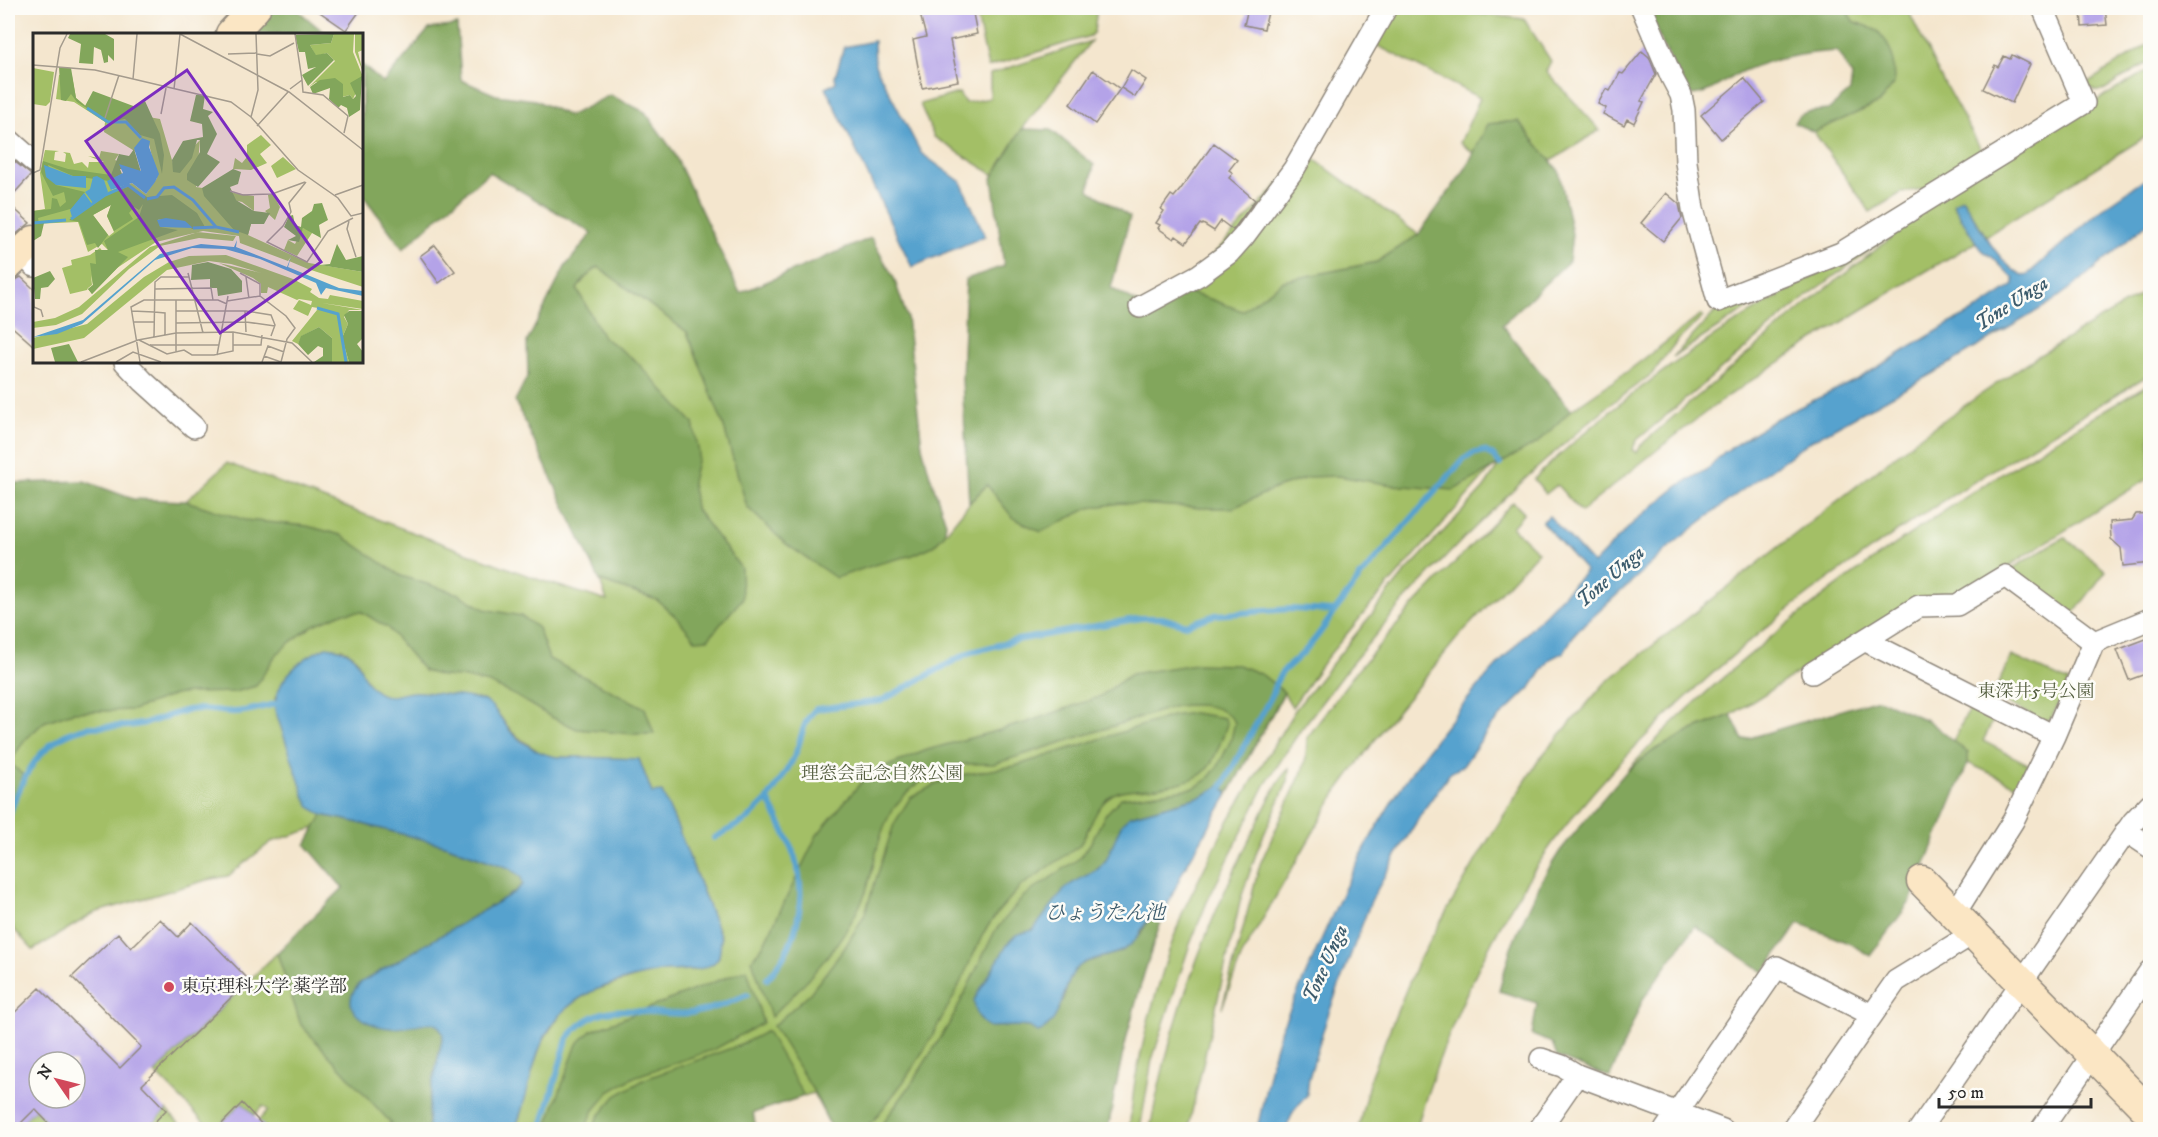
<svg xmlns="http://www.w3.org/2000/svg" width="2158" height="1137" font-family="'IM FELL DW Pica','Noto Serif JP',serif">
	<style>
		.green { fill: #a3bf66; stroke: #677548; stroke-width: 1.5 }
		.forest { fill: #82a65b; stroke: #566843; stroke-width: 1.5 }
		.water { fill: #56a2ce; stroke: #40667c; stroke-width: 1.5 }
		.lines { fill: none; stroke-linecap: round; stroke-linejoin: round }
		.stream { stroke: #56a2ce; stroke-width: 6 }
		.building { fill: #b4a3e8; fill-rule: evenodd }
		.street-casing { stroke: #90887c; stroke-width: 24 }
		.secondary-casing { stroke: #90887c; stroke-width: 33 }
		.street { stroke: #fff; stroke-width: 21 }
		.secondary { stroke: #fbe6c4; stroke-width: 30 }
		.poi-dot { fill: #d1495b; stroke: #fdfcf7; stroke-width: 2 }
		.labels { text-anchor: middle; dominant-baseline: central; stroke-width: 5; stroke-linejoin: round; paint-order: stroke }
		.park-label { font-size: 18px; fill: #555f40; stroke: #fdfcf7 }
		.poi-label { font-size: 18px; fill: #2b2b2b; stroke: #fdfcf7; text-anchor: start }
		.water-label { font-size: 20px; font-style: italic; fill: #3c5b6c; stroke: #fdfcf7 }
		.inset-river { fill: none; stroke: #56a2ce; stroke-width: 3 }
		.inset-road { fill: none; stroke: #a49b8d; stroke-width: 1.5 }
		.view { fill: #7b2cbf; fill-opacity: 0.15; stroke: #7b2cbf; stroke-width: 3 }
		.inset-edge { fill: none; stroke: #2b2b2b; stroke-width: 3 }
	</style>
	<rect width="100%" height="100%" fill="#fdfcf7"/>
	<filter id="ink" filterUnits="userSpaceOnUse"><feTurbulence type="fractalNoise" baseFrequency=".0167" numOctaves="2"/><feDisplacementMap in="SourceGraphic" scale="12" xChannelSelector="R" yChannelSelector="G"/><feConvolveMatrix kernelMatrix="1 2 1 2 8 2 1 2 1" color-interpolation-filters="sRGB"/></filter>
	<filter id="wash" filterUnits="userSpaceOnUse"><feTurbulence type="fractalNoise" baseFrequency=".008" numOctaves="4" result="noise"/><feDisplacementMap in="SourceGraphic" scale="24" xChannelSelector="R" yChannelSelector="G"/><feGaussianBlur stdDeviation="1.35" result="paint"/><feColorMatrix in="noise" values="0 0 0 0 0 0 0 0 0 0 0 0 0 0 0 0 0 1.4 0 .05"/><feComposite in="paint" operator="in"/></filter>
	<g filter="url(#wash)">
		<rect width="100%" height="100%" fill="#f4e6ce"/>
		<path class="green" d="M975,8H1097L1094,32L1090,36L988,67Z
			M1388,8H1430L1524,19L1551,61L1546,71L1600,130L1551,161L1518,121L1489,124L1474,153L1460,143L1480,98L1370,42Z
			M1845,8H1907L1939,74L1982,151L1931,187L1901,193L1870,212L1814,132L1879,103L1878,31L1853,21Z
			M1091,41L1022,129L994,175L934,137L920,104L959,93L965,103L990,98V74Z
			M2150,43V61L2102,91H2095L2085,84Z
			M2150,69V134L1986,236L1962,198L1953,205L1976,242C1888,293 1800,346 1717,404C1670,438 1625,476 1581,512L1557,485L1546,494L1534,479C1640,376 1762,301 1893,233L1810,294L1637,440L1632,450L1637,453L1641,445L1673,417L1815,297L1904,228L1935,197Z
			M1307,154L1419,235L1377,262L1284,281L1242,311L1197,368L1501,325L1571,410L1628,371L1701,315L1703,317L1676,342L1652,374L1612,403L1583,427L1527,477L1463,539L1404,601L1347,669L1300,731L1265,785L1207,902L1189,947L1152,1060L1140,1129H1129L1135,1080L1149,1017L1169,951L1184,909L1227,823L1295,710L1404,574L1484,488L1499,465L1491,469L1370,606L1325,660L1292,707L1284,693L1227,796V791L999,958L1164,913C1139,983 1120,1055 1108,1129H832L813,1093L753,1113L756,1129H515L520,1116L538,1048L561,1013L574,1002L592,991L640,976L663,971L693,970L719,957L721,937L677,826L662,793H652L639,759L553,757L539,752L513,733L495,710L483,700L414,692L393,697L382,695L371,687L362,674L358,661L354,656L342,648L285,679L275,698V710L322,815L324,825L271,842L228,876L207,880L94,913L33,950L8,923V578L109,572L227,463L540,580L607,601L600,581L657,600L635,360L603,337L577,289L584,279L598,267L687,332L693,347L933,546C955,525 970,496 997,478L1180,290Z
			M1791,280L1673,357L1721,306Z
			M2150,289V374C2041,441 1928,506 1825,582C1774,619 1725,661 1679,704C1635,745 1593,789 1557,837C1493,924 1447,1026 1416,1129H1358L1371,1075L1417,963L1482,850L1540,758L1605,683L1923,434L2033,359Z
			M2150,383V477L2007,567L1954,597L1917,598L1731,715L1693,730L1653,751L1625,773C1645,752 1664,730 1686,711C1825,581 1988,480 2150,383Z
			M1513,502L1524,513L1512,527L1538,552L1459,636L1386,725L1336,793L1243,953L1222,1008L1260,864L1302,772L1306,758L1307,738L1355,673L1416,603Z
			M2064,537L2106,571L2072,616L2011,569Z
			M2012,656L2069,682L2051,719L2044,722L1992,695Z
			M1972,703L1996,715L1983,741L2030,765L2020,787L1968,763V753L1953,741Z
			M1289,769L1288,781L1258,848L1241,898L1188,1129H1150C1170,1020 1207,922 1257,824C1265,808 1277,779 1289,769Z
			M277,953L301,1024L427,1120L428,1129H267L258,1121L268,1110L263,1106L254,1115L242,1103L216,1129H199L205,1123L155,1073Z
			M35,1109L55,1129H32L23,1121Z
			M166,1110L179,1123L173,1129L147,1130Z"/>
		<path class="forest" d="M273,8H295L326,34H245Z
			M1646,8H1845L1853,21L1878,31L1888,44L1893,58L1894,84L1879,103L1814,132L1794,123L1798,116L1807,112L1828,110L1850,91L1852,76L1837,51C1805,53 1773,58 1743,71C1725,79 1714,93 1693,95L1683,88Z
			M457,25L461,80L496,95L535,100L569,116L610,95L645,112L673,151L740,293L871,238L894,278L907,317L922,446L929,472L946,523L944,535L933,546L913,555L877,564L836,578L786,544L747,507L723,424L687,332L598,267L584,279L577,289L603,337L635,360L693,423L699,453L692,482L695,508L741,568L742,599L708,639L696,640L676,617L657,600L600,581L515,401L528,375L527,342L565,267L592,233L489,172L403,249L362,194V65L383,83L429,29Z
			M1518,121L1559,171L1572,234L1569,261L1502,325L1571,410L1539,442L1454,490L1392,485L1338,476L1310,477L1276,488L1233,508H1203L1120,503L1089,508L1041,532L1013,518L987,485L969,503L962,379L966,279L1004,266L992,178L1022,129L1051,130L1094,165L1089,190L1130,217L1111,288L1146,308L1180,290L1213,300L1242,311L1284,281L1377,262L1418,235L1466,168L1488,124Z
			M84,481L133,499L186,501L245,520L307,526L341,535L401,576L459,594L484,609L521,616L538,628L549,659L645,708L654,734H633L577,729L551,717L516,696L489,683L460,677L442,676L424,671L388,628L362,612L342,613L314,625L288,644L275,656L256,686L235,692L189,693L174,695L133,710L73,712L44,722L23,742L10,763L23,775L8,815V542L15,483Z
			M1196,664L1238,665L1261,674L1284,692L1227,796V791L1220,786L1202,796L1130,816C1116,829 1115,850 1103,864C1094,874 1079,878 1069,886C1054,898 1048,917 1034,929C1020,940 1002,950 995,967L1019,1026L1029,1027L1050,1022L1063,1000L1071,975L1077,968L1083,963L1122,951L1140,936L1149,918L1164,913C1139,983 1120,1055 1108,1129H874L882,1124L910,1086L951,1021L995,931L1024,896L1081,857L1090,844L1105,815L1121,798L1194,788L1206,781L1218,766L1231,740L1235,722C1220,703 1199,704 1176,706L994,764C980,764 962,762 949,768C923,777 899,795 887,820C875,844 874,874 863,899C842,945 807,982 771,1017L752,960L764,944L817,835L868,774L927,750L1025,723L1099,697L1131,674Z
			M1878,699L1929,721L1968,753V763L1910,902L1870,956L1853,945L1799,923L1764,972L1695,926L1643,999L1610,1077L1557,1057L1552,1043L1532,1035L1537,1003L1499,991L1511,947L1541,881L1560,851L1595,808L1625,773L1653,751L1693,730L1731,715L1743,740Z
			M1193,713L1224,718L1227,724C1223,736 1214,763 1205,771C1193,783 1156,788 1138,789C1128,790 1116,790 1108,798C1093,812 1090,830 1079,846L1020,887L998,912L984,932L955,994L927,1045L904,1081L874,1120L862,1129H832L814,1092L773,1026L810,993L844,949L864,916L894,824L910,798L949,777L1015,766L1172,716Z
			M322,815L351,821L445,845L509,868L521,877L523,884L515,892L360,983L352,995L434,1023L441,1029L443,1035L429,1101L428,1129H385L391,1123L301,1025L277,953L343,888L306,845Z
			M747,969L763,1023L715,1049L634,1077L609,1092L594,1110L585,1129H546L577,1044L591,1031Z
			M767,1031L804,1096L753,1113L756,1129H592L599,1116L616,1096L645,1079L740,1045Z"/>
		<path class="water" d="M874,41L875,65L921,153L961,182L985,236L912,267L826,88L836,82L835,77L844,47Z
			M2150,176V221L2081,280L2052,302L1937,371L1809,442L1737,494L1674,543L1575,633L1564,652L1550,659L1532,686L1490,727L1463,766L1450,773L1423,811L1397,854L1371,901L1351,954L1327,1018L1309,1078L1307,1095L1293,1112L1286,1129H1257L1273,1056L1281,1029C1316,955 1345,877 1388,808C1442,719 1515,645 1586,571L1542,522L1549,516L1593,564L1635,521L1678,486L1709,468L1724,452L1775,419L1858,379L1947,325L1975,311L2014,285V279L1992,257L1980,249L1953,204L1962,198C1976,220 1999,265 2023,276L2027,275L2102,209Z
			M326,647C373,651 350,678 381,694C392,699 401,693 412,692C423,691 471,697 481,700C496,704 502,723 512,733C522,743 538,753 552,756C560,758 570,757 579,757C599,758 619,758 639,759L652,793L662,792L677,826L721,938C720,944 721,955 717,960C703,975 677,968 659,972C639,976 607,984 589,993C530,1024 537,1076 515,1129H428L429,1101L443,1035C441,1027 437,1023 429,1023C417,1024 402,1029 390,1028C376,1027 349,1018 351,1000C351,993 356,988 360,983L515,892L523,884L521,877L509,868L445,845L351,821L322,815L310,807L305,798L275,710C274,680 301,658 326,647Z
			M1220,786L1227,791V796L1184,869L1164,913L1149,918C1140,931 1138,942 1123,950C1107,959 1084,956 1073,973C1063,989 1060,1026 1038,1032L1029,1027L1019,1026L989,1027C978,1021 975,1011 974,1000L1009,942L1016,935L1033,930L1063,891L1071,884L1098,869L1106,860L1122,823L1130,816L1202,796Z"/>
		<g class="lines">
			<path class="stream" d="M1222,787L1272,695C1279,665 1293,667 1309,646C1319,635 1327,623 1335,611
				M8,818C22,779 39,738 85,728C101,725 119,728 135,725C154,723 170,714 188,710C203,707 219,712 234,712C247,712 262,707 275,704
				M714,838L748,819L768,799
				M767,979C797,946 808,901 795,858C789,838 777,818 768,799C777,785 787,772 794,757C802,741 801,722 816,709L881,701L968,653L1017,640L1141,618H1162L1186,625L1215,615L1290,609L1335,611L1360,577L1463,460L1472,454L1484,451L1492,455L1500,464
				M541,1130L567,1039C603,992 641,1018 690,1013C710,1011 729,1002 747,995"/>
		</g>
		<g id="blocks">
			<path class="building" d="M314,8H362L346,30Z
				M972,8L977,34L950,40L958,81L922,88L913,40L926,37L920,14L936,9L938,16Z
				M1248,8H1269L1264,29L1244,25Z
				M2081,8H2105L2107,25L2082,27Z
				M1642,51L1649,57L1656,74L1641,101L1644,102L1634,123L1627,119L1624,125L1603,114L1606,108L1598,104L1606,89L1610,91L1620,73L1623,74Z
				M2012,55L2030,64L2012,103L1983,89L1995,65L1998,67L2004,56L2010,59Z
				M1093,70L1120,89L1095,124L1070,104Z
				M1131,70L1146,80L1135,97L1121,88Z
				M1744,78L1764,102L1721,139L1701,115Z
				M1214,143L1237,160L1229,170L1233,173L1229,178L1255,200L1233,230L1221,221L1214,231L1203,224L1202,225L1200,224L1186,243L1176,236L1174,239L1158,228L1160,225L1156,223L1164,211L1161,209L1171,195L1174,197L1180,190Z
				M8,156L31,175L8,200Z
				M1666,193L1679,204L1682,218L1663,241L1641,223Z
				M8,203L30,223L15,235L8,229Z
				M435,245L455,271L439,283L420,256Z
				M21,277L34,289V346L8,323V282H12Z
				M2151,513V563L2123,566L2121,548L2111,539L2110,522L2132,520L2136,514Z
				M2151,637V672L2129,680L2117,650Z
				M160,919L178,937L192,922L249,980L142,1085L166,1110L147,1130H55L35,1109L14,1130H8V1019L40,988L120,1068L141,1047L72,977L118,933L131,948ZM39,1062H75V1098H39Z
				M242,1103L267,1130H216Z"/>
		</g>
	</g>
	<g filter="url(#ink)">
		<use href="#blocks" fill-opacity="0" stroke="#90887c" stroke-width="1.5"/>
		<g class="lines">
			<defs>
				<path id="street" d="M1642,8L1672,78L1681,95L1684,110L1686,162L1693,209L1718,301L1841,253L2084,103L2043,8
					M8,139L34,162
					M22,253L34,266
					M1140,307L1199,275L1229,253L1244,236L1294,169L1386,8
					M125,362L143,381L194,427
					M1866,641L2054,736
					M1812,673L1919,606L1957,605L2005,576L2094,642
					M2126,831L2150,847
					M1955,913L2013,821L2054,736L2094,642L2150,619
					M1541,1059L1562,1066L1577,1075L1723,1130
					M1539,1130L1577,1075
					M1665,1130L1777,967L1872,1015
					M1792,1130L1896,981L1974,933
					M1919,1130L2133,822L2150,804
					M2041,1130L2150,971"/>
				<path id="secondary" d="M231,34L255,8
					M8,265L34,241
					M1922,881L2150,1113"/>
			</defs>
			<use href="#street" class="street-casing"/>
			<use href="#secondary" class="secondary-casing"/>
			<use href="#street" class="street"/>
			<use href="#secondary" class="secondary"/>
		</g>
	</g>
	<circle class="poi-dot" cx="169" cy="987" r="6"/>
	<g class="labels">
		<g class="park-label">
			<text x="2036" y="692">東深井5号公園</text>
			<text x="882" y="774">理窓会記念自然公園</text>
		</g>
		<g class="poi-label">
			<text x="181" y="987">東京理科大学 薬学部</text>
		</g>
		<g class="water-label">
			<text transform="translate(2012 304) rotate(-33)">Tone Unga</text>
			<text transform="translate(1611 577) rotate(-41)">Tone Unga</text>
			<text x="1105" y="913">ひょうたん池</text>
			<text transform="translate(1326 964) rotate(-66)">Tone Unga</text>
		</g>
	</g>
	<g transform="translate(33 33)">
		<rect width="330" height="330" fill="#f4e6ce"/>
		<path d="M301,1H321L320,19L330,44L320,66L317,62L309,64L310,51L283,49L276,54L302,28L294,20L283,23L277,12L298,10ZM322,1H330V17L325,19L330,39L322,19ZM0,35L21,39L17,69L13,73L0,71ZM26,42L39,43L43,65L53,73L127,86L141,134L167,107L163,154L221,163V178L209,169L196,166L218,191L215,202L276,230L330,239V254L275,236L256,228L258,224L255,228L207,210L206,203L170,198L123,209L84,235L59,261L55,256L60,252L58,242L59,252L55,255L54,257L37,261L29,235L39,232L38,227L57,222L67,215L71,220L75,217L69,211L55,219L45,189L0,191V178L12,176L7,140L12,117L26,118L22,119L21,127L32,129L33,121L30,119L37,120L41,131L49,129L55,135L56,129H71L55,123L66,125L68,118L86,121L82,127L89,130L78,157L99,150L113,161L124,145L116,111L103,119L71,99L72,89L41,69L23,66ZM78,172L74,183L81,199L76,203L60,182ZM228,102L238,112L227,121L234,130L218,137L200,136L202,125L209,130L214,124V112ZM250,124L263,136L244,145L238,133ZM240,161L247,174L242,187L232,178L237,175L235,162ZM270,195L281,197L264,223L251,217L255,207L262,211ZM165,199L203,203L200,208L166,205L127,213L96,236L49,281L23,292L0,295V289L22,285L46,274L117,214ZM193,222L260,246L279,256L277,259L286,265L295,266L297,262L330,268V276L289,270L330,277H316L311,284L315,291L309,305L316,329H299V305L286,294L269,303L265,311L259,308L284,277L291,276L279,274L275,283L260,276L266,267L278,272L279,268L266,266L264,267L235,254L234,260H228V251L220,245L186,230L228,240L198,231L176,228L134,237L51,305L0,316V305L54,291L111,244L136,229L156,223Z" fill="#a3bf66" fill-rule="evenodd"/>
		<path d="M37,1H72L81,6V28L75,22V29L71,30L68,17L61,14L60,31L46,30L48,11L35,5ZM301,1L298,10L277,12L283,22L294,20L301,27L275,53L269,42L283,34L275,36L272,19H266L262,2ZM26,34L38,35L43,65L52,73L60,58L103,74L112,68L127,101L131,122L129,141L121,106L107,102L92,86L76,89L44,69L38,61L33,68L28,67ZM329,43L327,77L316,84L314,75L308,72L305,75L296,66L297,55L280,61L277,54L287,47L302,45L310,51V64L317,62L320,66L323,63L317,50ZM163,62H172L170,76L180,79L175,83L184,101L174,121L187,129L165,154L154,147V141L167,119V107H164L159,125L147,140L140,139L139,127L150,108L170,104L169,91L157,88ZM101,116L108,139L87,136L89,141L76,148L40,143L15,132L23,152L52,159L41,175L5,185L6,190H11L8,203L0,208V178L18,176L19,165L24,166L27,174L33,169L31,159L20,163L8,139L10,128L35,136L78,142L86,121L96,123ZM200,136L208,139L205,151L197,154L203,167L221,178L237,180L231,191H218L215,202L201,197L171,163L169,155ZM97,153L114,164L139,162L164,180L172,194L159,196L151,188L125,186L127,194L145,197L85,219L95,224L59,261L55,256L60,252L57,230L63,231L62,217H75L71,208L106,184L110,171L106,177L101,174L96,180L100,186L81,198L74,183L78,172L60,182L75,202L65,215L62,210L54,212L46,189L36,187L71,163ZM289,170L295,187L286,192L288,205L270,195L266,209L255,207L263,203L251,194L256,183L260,182L262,192L268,194L269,185L279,178L281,171ZM304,211L313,227L330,223V239L287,232L297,231ZM175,229L198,236L209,248V259L185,263L184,255H177V246L158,247L159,232ZM17,238L22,246L15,254L8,255L7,266H2L0,245ZM330,278V305L324,311L330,319V329H316L309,305L315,291L311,282L316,278ZM286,294L299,305V329H281L290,323V315L285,313L275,322L265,311L268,303ZM36,311L45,329H22L18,315Z" fill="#82a65b"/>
		<path d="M109,105L117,108L116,114L126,141L122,149L113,161L99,150L78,157L74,148L90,140L86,131L108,138L101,115ZM11,132L40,143H53V155L23,152L13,144ZM64,143L71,147L75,159L60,170L52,159L57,156L60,144ZM51,160L59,171L39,184L37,177ZM133,185L152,188L160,195L127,194L124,187ZM204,207L203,214L254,234L258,224L255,234L306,255L330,258V263L293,255L288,262L283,250L227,226L192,216L159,215L122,227L49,291L24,301L0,304L50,287L127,221L168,211L201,214Z" fill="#56a2ce"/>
		<path class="inset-river" d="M54,75L75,89H93L108,105M114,166L124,164L131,155L141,154L160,167L183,194L206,199M38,186L72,162L95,152L112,165M0,190L33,187M160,195L183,194M284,275L305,281L313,329"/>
		<path class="inset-road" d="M147,1L256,59L330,117M195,21L224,20M224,21L237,23L261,10M0,32L62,37L198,69L218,84L265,137L305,165L318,183L330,180M100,46L104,1M269,47L270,59L290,62L315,83L311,100M141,56L147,1M257,56L269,47L262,1M128,81L133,55M218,84L225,57L223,1M72,85L86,42M224,93L255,59M0,140L7,137L27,15L34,1M273,149L256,170L258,179L250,193L234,209L274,229L295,198L320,185M197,158L210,162L239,161L272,149M302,162L330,152M316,188L314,196L323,224M155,240L170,300M207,240L227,251V263M213,244L216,266M0,247L1,274L8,277L10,284M122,256L178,255L180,267M143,267V319M194,268L227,263L253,283L262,295L254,306L248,329M99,278L121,279M143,278H213L238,282L242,292L238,303M212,278L213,299M121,279L132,280V302M101,289H121M143,290L213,289L242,293M121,304L122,249L128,244H156M106,307L134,321L151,317L159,322H181L200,318V299M117,312H186M200,312H228L229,302M184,322L195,263M231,323L248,329M48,329L105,307L143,300L200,299L259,310L279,329M83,329L100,319L128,329M107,329L98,274L111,267H185L194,271M229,329L235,313L251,319"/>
		<path class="view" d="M154,37L288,229L187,300L53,108Z"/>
		<rect width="330" height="330" class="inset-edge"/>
	</g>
	<rect width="2158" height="1137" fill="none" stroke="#fdfcf7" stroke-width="30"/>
	<g transform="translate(57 1080) rotate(305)"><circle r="28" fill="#fdfcf7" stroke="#a9a8a5" stroke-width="1.5"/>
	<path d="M0-4.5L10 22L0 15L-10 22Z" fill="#d1495b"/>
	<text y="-9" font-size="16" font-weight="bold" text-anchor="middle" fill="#2b2b2b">N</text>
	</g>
	<path d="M1939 1098v9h152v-9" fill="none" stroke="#2b2b2b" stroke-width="3"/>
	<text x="1948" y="1098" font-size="18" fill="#2b2b2b" stroke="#fdfcf7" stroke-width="4.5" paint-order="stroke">50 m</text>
</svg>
